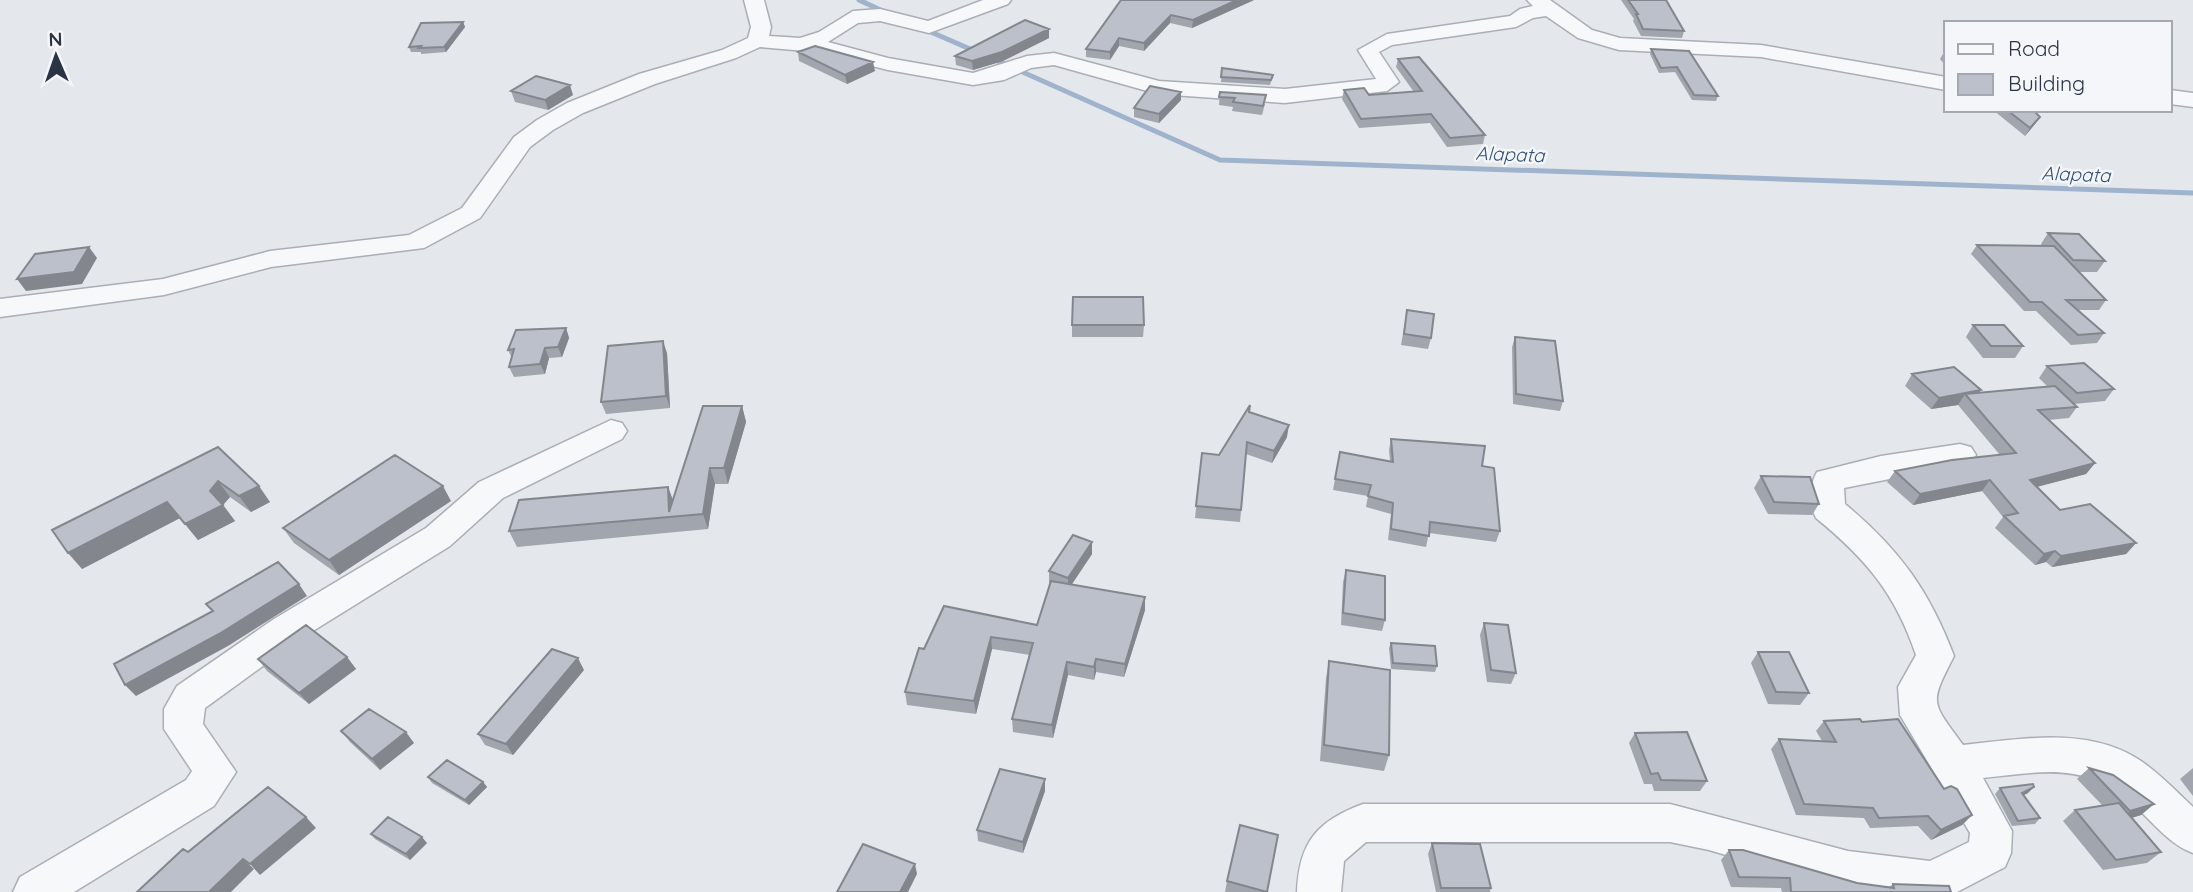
<svg xmlns="http://www.w3.org/2000/svg" width="2193" height="892" font-family="Quicksand,sans-serif">
	<style>
		.lines { fill: none; stroke-linecap: round; stroke-linejoin: round }
		.stream { stroke: #9fb4cc; stroke-width: 5 }
		.minor-casing { stroke: #a9aeb7; stroke-width: 3 }
		.minor { fill: #f7f8fa; fill-rule: evenodd }
		.wall { fill: #a1a5ae }
		.shaded-wall { fill: #83868d }
		.building { fill: #bbc0ca; stroke: #83868d; stroke-width: 2 }
		.labels { text-anchor: middle; dominant-baseline: central; stroke-width: 5; stroke-linejoin: round; paint-order: stroke }
		.far-water-label { font-size: 19px; font-style: italic; fill: #34527a; stroke: #f4f6f9 }
	</style>
	<rect width="100%" height="100%" fill="#e4e7ec"/>
	<g class="lines">
		<path class="stream" d="M859,0L887,13
			M924,29L977,52
			M991,58L1220,160L2193,193"/>
		<defs>
			<path id="minor" d="M744,0H764L771,27L769,36L800,38L819,32L853,11L880,9L928,21L983,0H1011L1008,4L929,33L880,21L858,23L828,42L888,58L973,73L1027,56L1054,53L1159,81L1285,89L1376,79L1358,50L1387,34L1510,16L1520,9L1533,6L1527,0H1550L1592,30L1620,38L1761,45L1946,77V90L1761,57L1619,50L1578,38L1546,16L1533,18L1516,27L1392,45L1379,52L1399,82L1387,91L1285,103L1158,94L1054,65L1031,68L1004,80L973,85L888,70L817,52L760,47L736,58L655,84L583,113L553,130L530,147L480,218L424,248L271,267L164,295L0,317V299L163,279L270,251L409,235L462,208L514,137L537,120L567,103L639,74L722,50L748,38L751,27Z
				M2170,90L2193,93V107L2170,104Z
				M611,420L622,423L627,431L622,439L503,498L450,546L300,639L205,708L203,724L236,772L214,806L74,892H13L20,877L186,780L192,771L164,729V709L177,686L274,619L426,528L479,482Z
				M1960,444L1971,447L1976,455L1971,463L1844,488L1845,504C1899,549 1929,590 1954,656C1929,705 1931,701 1963,745C2021,739 2089,726 2141,761C2160,774 2176,791 2193,807V853C2171,845 2156,826 2139,810C2088,761 2048,771 1983,778L2012,831L2011,853L2005,867L1957,892L1848,891L1709,850L1670,842H1366L1344,861L1341,892H1297C1299,842 1317,821 1363,804H1670L1848,851L1930,861L1969,842L1970,833L1900,715L1898,687L1916,655C1895,593 1866,559 1816,518C1809,505 1809,485 1817,472L1881,456Z"/>
		</defs>
		<use href="#minor" class="minor-casing"/>
		<use href="#minor" class="minor"/>
	</g>
	<path class="wall" d="M1121,0H1254L1192,28L1170,23L1144,51L1119,46L1110,60L1086,57V49Z
		M1621,0H1666L1684,31L1682,38L1641,36L1633,21L1634,19Z
		M463,22L465,27L446,52L421,54V52H411L409,47Z
		M1049,38L1003,61L973,70L956,65L955,56Z
		M1651,49L1718,96L1716,101L1692,100L1675,72L1659,73L1650,54Z
		M1946,49V66L1940,59Z
		M798,52L875,71L847,84L799,61Z
		M1398,59L1485,135L1483,144L1447,147L1430,123L1359,128L1342,99L1344,90L1369,95L1414,92L1396,67Z
		M1222,68L1273,75L1270,85L1221,82Z
		M511,91L573,95L548,110L515,102Z
		M1181,92V100L1159,123L1134,117V108Z
		M1220,92L1265,104L1262,115L1232,111L1233,107L1219,105Z
		M1993,110H2033L2040,117L2035,124L2025,136Z
		M2048,233L2105,261L2097,272H2079L2106,300L2099,310H2077L2104,333L2097,343L2071,345L2036,311H2024L1971,254L1977,245L2042,246L2041,244Z
		M1407,310L1431,338L1428,349L1401,345Z
		M1072,325H1144L1143,337H1072Z
		M1973,325L2023,346L2015,358H1983L1966,337Z
		M566,328L569,338L562,357L549,358L545,374L514,377L509,367L512,358L508,350Z
		M1515,337L1563,401L1560,411L1513,404L1512,347Z
		M667,353L670,408L606,414L601,402Z
		M2047,366L2114,389L2105,401L2074,404L2077,407L2069,418L2048,420L2095,463L2086,474L2037,487L2060,510L2136,543L2126,554L2052,567L2046,562L2035,565L1995,528L2003,517L1982,491L1913,505L1887,482L1895,471L2000,455L1958,405L1931,409L1905,386L1912,374L1979,393L2048,387L2039,378Z
		M742,406L746,422L728,484H715L708,529L517,547L509,531L668,487L673,501Z
		M1249,412L1287,437L1272,463L1246,454L1240,522L1195,518L1202,453L1219,455Z
		M1391,439L1482,466L1500,531L1496,542L1429,533L1426,547L1388,540L1391,514L1366,507L1368,496L1333,490L1340,452L1390,461L1389,450Z
		M218,447L270,502L251,512L230,497L223,505L235,521L198,540L180,518L82,569Z
		M1761,476L1819,504L1812,515L1768,514L1754,488Z
		M451,501L339,575L294,543L283,528Z
		M1092,542V554L1072,584L1145,610L1124,677L1096,672L1094,680L1068,675L1053,738L1013,732L1012,719L1030,655L992,649L976,714L907,705L905,692L924,649L1037,625L1051,583H1049V571Z
		M1346,570L1385,620L1382,631L1341,625L1343,582Z
		M1484,623L1516,673L1511,684L1487,682L1480,635Z
		M1391,643L1437,666L1435,672L1391,669L1389,648Z
		M1758,652L1809,693L1800,705L1768,704L1751,663Z
		M347,657L356,669L309,704L267,671L258,659Z
		M1329,661L1389,755L1384,771L1320,761L1326,678Z
		M584,670L513,755L485,745L478,734Z
		M1824,721L1862,722L1944,789L1972,815L1962,825L1931,840L1918,826L1870,828L1864,818L1796,815L1771,749L1779,739L1822,741L1816,731Z
		M341,731L414,743L380,770L350,742Z
		M1635,733L1707,781L1700,791H1654L1652,784H1644L1629,743Z
		M2089,768L2154,804L2141,815L2132,818L2161,852L2147,863L2103,870L2063,821L2075,810L2102,805L2077,779Z
		M2193,768V796L2180,779Z
		M428,777L483,782L487,787L469,805L432,783Z
		M1045,779V791L1023,853L978,841L977,830Z
		M2000,788L2028,793L2023,795L2040,818L2035,824L2012,826L1995,794Z
		M371,834L427,843L410,860L375,839Z
		M1432,843L1491,888L1490,892H1436L1428,854Z
		M1729,850L1857,883L1889,887L1893,884L1951,892H1782L1781,888L1731,887L1721,860Z
		M1227,881L1267,892H1225Z"/>
	<path class="shaded-wall" d="M1237,0H1254L1192,28L1193,20Z
		M1171,15L1170,23L1144,51V43Z
		M463,22L465,27L446,52L444,47Z
		M1049,29V38L1003,61L973,70L972,61Z
		M1119,38V46L1110,60V52Z
		M873,62L875,71L847,84L845,75Z
		M570,85L573,95L548,110L545,100Z
		M1181,92V100L1159,123V114Z
		M2040,117L2035,124L2025,136L2030,128Z
		M89,247L97,258L82,284L26,291L17,279Z
		M566,328L569,338L562,357L558,347Z
		M663,341L667,353L670,408L666,396Z
		M545,348L549,358L545,374L540,364Z
		M1981,390L1973,402L1965,394L1958,405L1931,409L1939,398Z
		M742,406L746,422L728,484L724,468Z
		M1289,425L1287,437L1272,463L1274,451Z
		M2095,463L2086,474L2021,491L2030,480Z
		M710,468L715,484L708,529L703,514Z
		M1990,480L1982,491L1913,505L1920,494Z
		M218,481L230,497L223,505L235,521L198,540L185,524L210,491Z
		M259,486L270,502L251,512L239,496Z
		M443,486L451,501L339,575L329,560Z
		M668,487L674,503L669,512Z
		M167,502L180,518L82,569L68,553Z
		M1092,542V554L1068,590V578Z
		M2136,543L2126,554L2052,567L2061,556Z
		M2055,551L2046,562L2035,565L2044,554Z
		M299,584L307,596L228,646L136,696L125,685Z
		M1145,597V610L1124,677L1125,664Z
		M991,637L992,649L976,714L974,701Z
		M347,657L356,669L309,704L299,693Z
		M578,658L584,670L513,755L506,744Z
		M1096,659V672L1094,680V667Z
		M1067,662L1068,675L1053,738L1052,725Z
		M406,732L414,743L380,770L372,759Z
		M1045,779V791L1023,853V842Z
		M483,782L487,787L469,805L465,800Z
		M2034,787L2028,793L2016,799L2022,793Z
		M2154,804L2141,815L2118,822L2130,811Z
		M1972,815L1962,825L1931,840L1941,830Z
		M306,817L316,828L260,875L250,864Z
		M422,837L427,843L410,860L406,854Z
		M243,859L254,869L231,892H209Z
		M915,864L917,874L908,892H900Z"/>
	<path class="building" d="M1121,0H1237L1193,20L1171,15L1144,43L1119,38L1110,52L1086,49Z
		M1628,0H1666L1684,31L1643,29L1636,14H1638Z
		M1025,20L1049,29L1002,52L972,61L955,56Z
		M463,22L444,47L419,48L421,46L409,47L421,23Z
		M815,46L873,62L845,75L798,52Z
		M1651,49L1689,51L1718,96L1694,95L1677,67L1661,68Z
		M1419,57L1485,135L1450,138L1431,114L1361,119L1344,90L1364,88L1369,95L1422,91L1398,59Z
		M1222,68L1273,75L1271,80L1221,77Z
		M536,76L570,85L545,100L511,91Z
		M1150,86L1181,92L1159,114L1134,108Z
		M1220,92L1266,95L1263,106L1233,102L1235,98L1219,97Z
		M2007,110H2033L2040,117L2030,128Z
		M2048,233L2079,234L2105,261L2073,260Z
		M1977,245L2054,246L2106,300H2066L2104,333L2078,335L2042,302H2030Z
		M89,247L74,272L17,279L35,254Z
		M1073,297H1143L1144,325H1072Z
		M1407,310L1434,314L1431,338L1404,334Z
		M1973,325H2004L2023,346H1991Z
		M566,328L558,347L545,348L540,364L509,367L514,349L508,350L516,330Z
		M1515,337L1555,341L1563,401L1516,394Z
		M663,341L666,396L601,402L608,346Z
		M2084,363L2114,389L2077,393L2047,366Z
		M1954,367L1981,390L1939,398L1912,374Z
		M2055,386L2077,407L2038,410L2095,463L2030,480L2060,510L2090,504L2136,543L2061,556L2055,551L2044,554L2004,516L2018,513L1990,480L1920,494L1895,471L1952,460L2016,453L1965,394Z
		M1250,405L1249,412L1289,425L1274,451L1247,442L1241,510L1196,506L1202,453L1219,455Z
		M703,406H742L724,468H710L703,514L509,531L519,500L668,487L669,512Z
		M1391,439L1485,446L1482,466L1494,468L1500,531L1430,522L1429,536L1391,529L1393,503L1368,496L1371,485L1335,479L1340,452L1393,462Z
		M218,447L259,486L239,496L218,481L210,491L223,505L185,524L167,502L68,553L52,530Z
		M395,455L443,486L329,560L283,528Z
		M1761,476L1810,477L1819,504L1774,502Z
		M1073,535L1092,542L1068,578L1049,571Z
		M278,562L299,584L219,634L125,685L114,664L213,611L206,604Z
		M1346,570L1385,576V620L1343,613Z
		M1051,581L1145,597L1125,664L1096,659L1094,667L1067,662L1052,725L1012,719L1033,643L991,637L974,701L905,692L919,648L924,649L944,606L1037,625Z
		M1484,623L1508,625L1516,673L1491,670Z
		M306,625L347,657L299,693L258,659Z
		M1391,643L1435,646L1437,666L1393,663Z
		M552,649L578,658L506,744L478,734Z
		M1758,652H1789L1809,693L1776,692Z
		M1329,661L1390,670L1389,755L1324,745Z
		M369,709L406,732L372,759L341,731Z
		M1860,719L1862,722L1898,719L1944,789L1951,786L1957,789L1972,815L1941,830L1928,816L1879,818L1873,808L1804,804L1779,739L1836,742L1824,721Z
		M1687,732L1707,781L1661,780L1658,773L1651,774L1635,733Z
		M447,760L483,782L465,800L428,777Z
		M2089,768L2113,775L2154,804L2130,811Z
		M1000,769L1045,779L1023,842L977,830Z
		M2033,784L2034,787L2022,793L2040,818L2018,821L2000,788Z
		M268,787L306,817L250,864L243,859L209,892H137L183,849L188,852Z
		M2119,803L2161,852L2116,860L2075,810Z
		M388,817L422,837L406,854L371,834Z
		M1240,825L1278,835L1267,892L1227,881Z
		M1432,843L1480,844L1491,888H1441Z
		M863,844L915,864L900,892H837Z
		M1729,850H1743L1857,883L1894,888L1893,884L1949,886L1951,892H1791L1790,878L1739,877Z"/>
	<g class="labels">
		<g class="far-water-label">
			<text transform="translate(1510 154) rotate(2)">Alapata</text>
			<text transform="translate(2076 174) rotate(2)">Alapata</text>
		</g>
	</g>
	<rect x="1944" y="21" width="228" height="91" fill="#f4f6f9" stroke="#a4a8b1" stroke-width="2"/>
	<rect x="1958" y="44" width="35" height="10" fill="#f7f8fa" stroke="#a4a8b1" stroke-width="2"/>
	<text x="2008" y="56" font-size="21" fill="#2b3445">Road</text>
	<rect x="1958" y="74" width="35" height="21" fill="#bbc0ca" stroke="#a4a8b1" stroke-width="2"/>
	<text x="2008" y="91" font-size="21" fill="#2b3445">Building</text>
	<g transform="translate(56 56) rotate(358)" stroke="#f4f6f9" stroke-width="5" paint-order="stroke">
	<path d="M0-5L12 26L0 18L-12 26Z" fill="#2b3445"/>
	<text y="-10" font-size="19" font-weight="bold" text-anchor="middle" fill="#2b3445">N</text>
	</g>
</svg>
